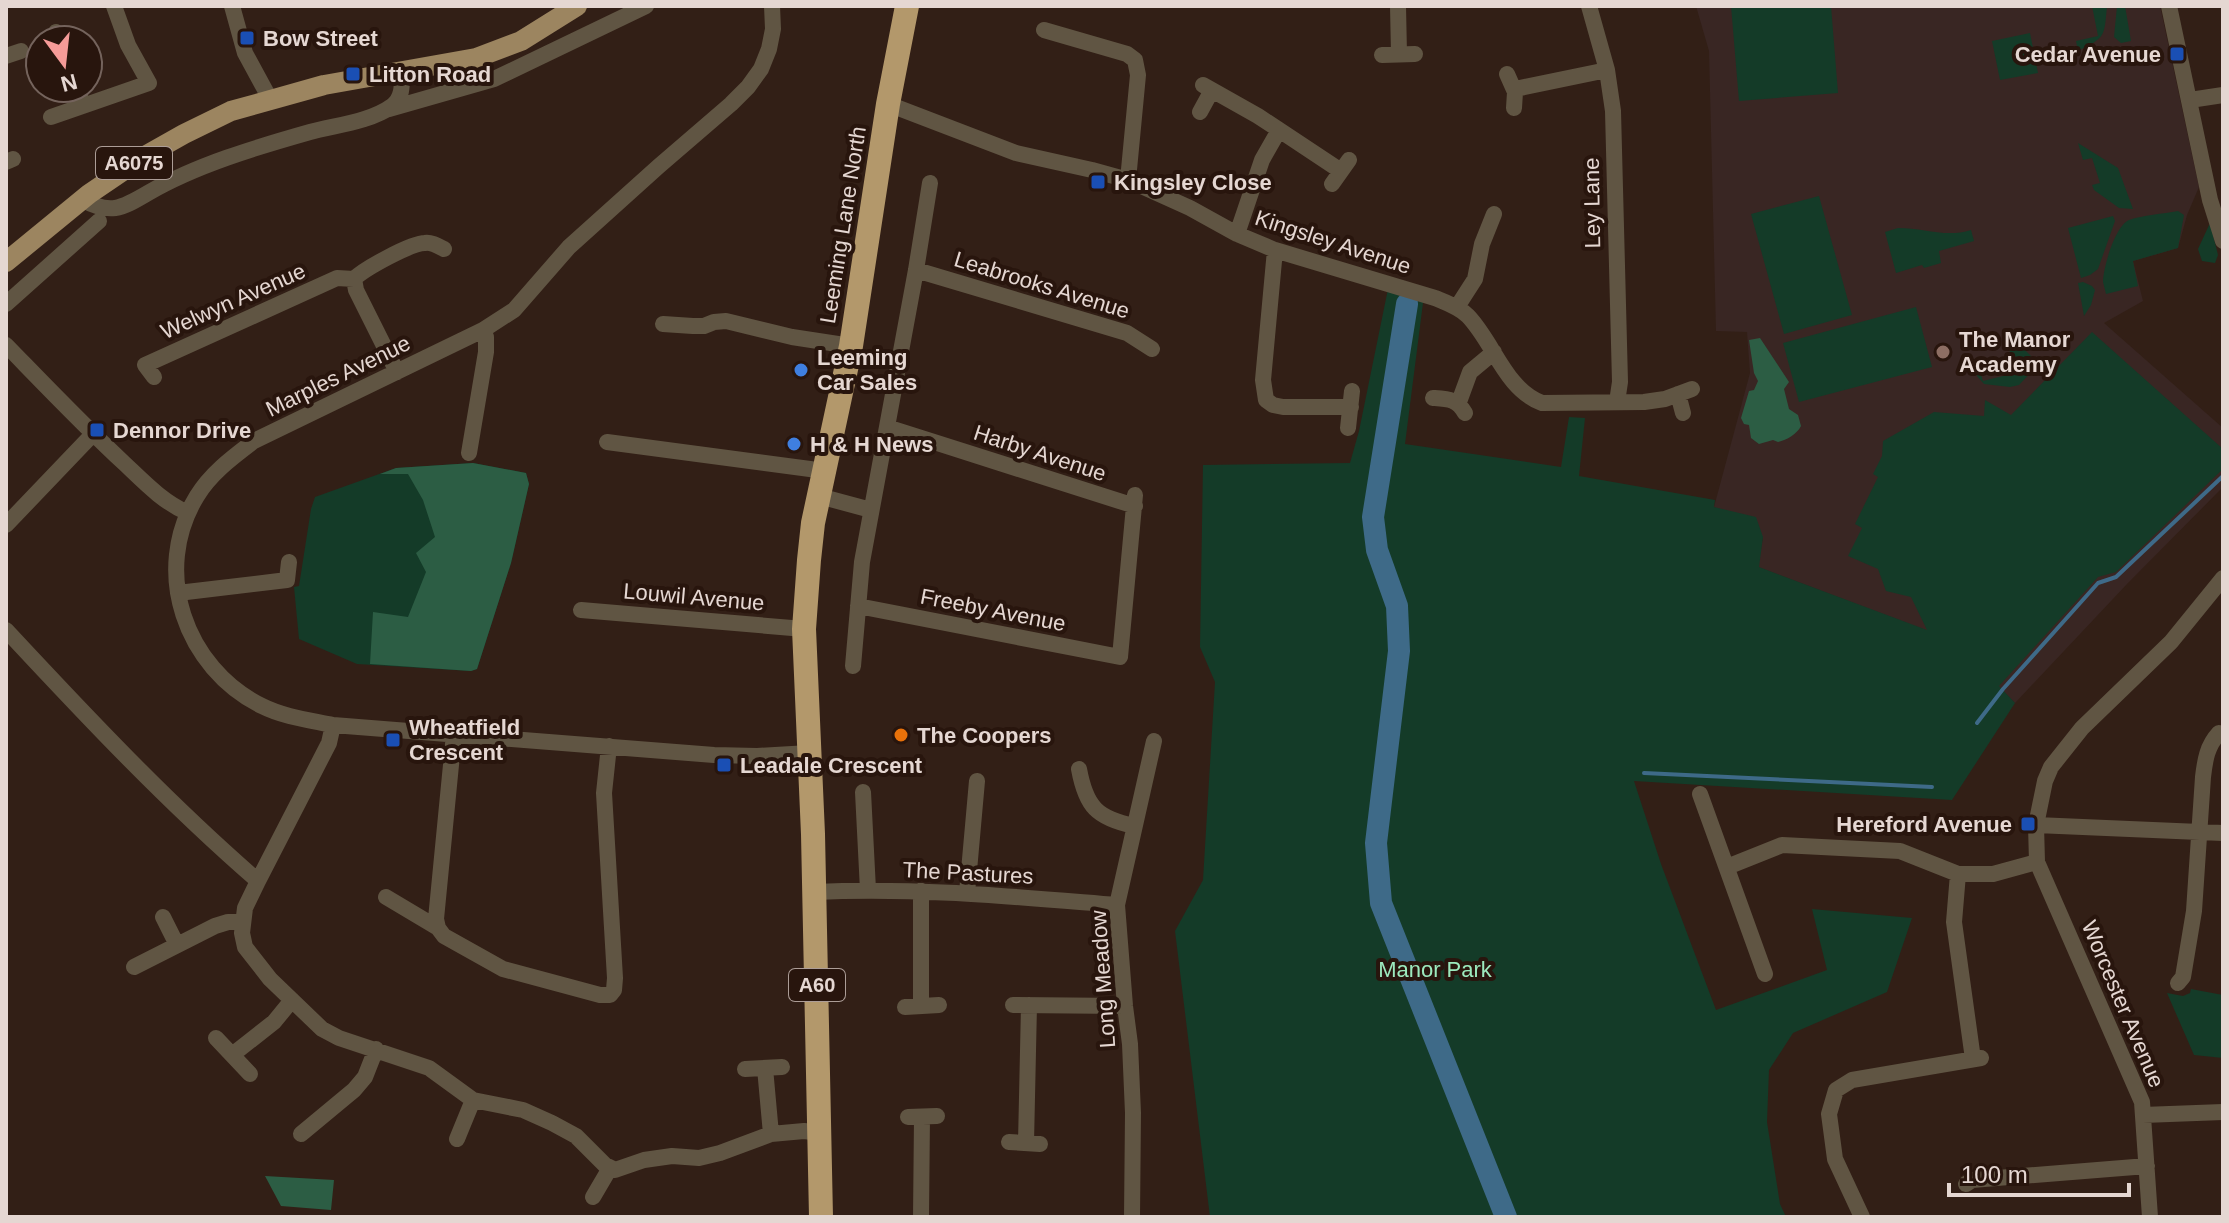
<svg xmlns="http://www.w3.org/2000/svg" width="2229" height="1223" font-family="Helvetica,sans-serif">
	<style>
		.education { fill: #392623 }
		.green { fill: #143b28 }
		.forest { fill: #2c5d44 }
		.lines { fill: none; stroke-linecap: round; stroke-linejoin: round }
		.stream { stroke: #3e6a88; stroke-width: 4 }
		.river { stroke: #3e6a88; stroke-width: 22 }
		.minor { stroke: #605543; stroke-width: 16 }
		.major { stroke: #9c8560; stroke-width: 20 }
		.highway { stroke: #b3986b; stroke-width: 24 }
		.transit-dot { fill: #1a4fb4; stroke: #28150d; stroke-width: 3 }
		.education-dot { fill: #8d6e63; stroke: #28150d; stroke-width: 3 }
		.shop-dot { fill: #3f7fe0; stroke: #28150d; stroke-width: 3 }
		.food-dot { fill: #e8710a; stroke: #28150d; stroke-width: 3 }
		.labels { text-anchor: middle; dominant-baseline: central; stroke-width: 8; stroke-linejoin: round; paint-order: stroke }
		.shield { fill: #28150d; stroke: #ac9d97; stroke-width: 2 }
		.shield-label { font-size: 20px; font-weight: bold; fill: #e5d7d2 }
		.poi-label { font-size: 22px; font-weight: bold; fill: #e5d7d2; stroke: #28150d; text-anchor: start }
		.street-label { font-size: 22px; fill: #e5d7d2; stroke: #28150d }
		.park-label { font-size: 22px; fill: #9ceabe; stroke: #28150d }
	</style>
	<rect width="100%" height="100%" fill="#321f16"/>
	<path class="education" d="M1696,6H2160L2199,187L2187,215L2178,248L2133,261L2143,301L2104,323L2223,428V487L2127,584L2015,703L1952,640L1758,567L1763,537L1714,507L1750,373L1747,332L1716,331L1709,51Z"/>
	<path class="green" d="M1731,6H1831L1838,93L1739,101Z
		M2092,6H2107C2104,37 2106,37 2078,51L2076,41L2098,36Z
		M2117,6H2125L2131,41L2121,43L2114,37Z
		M2030,33L2038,73L2000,80L1992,41Z
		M2078,143L2118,168L2133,209L2119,208L2094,190L2092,185L2100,183L2092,158L2083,160Z
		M1819,196L1852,315L1784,334L1751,214Z
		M2178,211L2184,215L2178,248L2133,261L2138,286L2106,294C2105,290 2104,286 2103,282C2103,268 2115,226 2129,220C2143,215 2163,214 2178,211Z
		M2113,216L2115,221L2098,269L2090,275L2081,278L2068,228Z
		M2210,223L2218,255L2215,263L2202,261L2198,249Z
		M1898,228C1924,228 1946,238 1971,230L1974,241L1939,251L1941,263L1924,268L1922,265L1896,273L1885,232Z
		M2083,282L2092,286L2095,290L2091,305L2084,316L2078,283Z
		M1389,284L1424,295L1405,444L1561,467L1569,417L1585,418L1579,476L1715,500L1714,507L1756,517L1763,537L1759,567L1927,630L1911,597L1886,591L1878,569L1848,556L1862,528L1855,524L1878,477L1873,474L1882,456L1883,441L1934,412L1984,416L1985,400L2011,415L2092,332L2223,449V469L2116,572L2098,577L1999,686L2015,703L1952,800L1634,781L1661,864L1716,1010L1827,970L1812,909L1912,918L1887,992L1793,1033L1769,1070L1767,1122L1780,1204L1786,1217H1210L1175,931L1203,880L1215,682L1200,647L1203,465L1350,463L1359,431Z
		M1916,307L1932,367L1799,402L1783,343Z
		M2020,345L2039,364L2019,385L2010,387L1984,384L1977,376L1974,366L1978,365L1983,381L2003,376L1999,360L2011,357L2009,348Z
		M473,463L526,473L529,484L511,563L477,669L471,671L357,664L299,639L294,587L299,586L311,509L315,497L396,468Z
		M2191,989L2223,995V1058L2194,1055L2167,993L2183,996L2190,993Z"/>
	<path class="forest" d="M1760,338L1789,382L1784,389L1789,409L1798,415L1801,426C1797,434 1787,440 1778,442L1773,440L1759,444L1751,438L1749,425L1744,424L1741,418L1749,391L1754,390L1758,381L1754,373L1749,340Z
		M473,463L526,473L529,484L511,563L477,669L471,671L370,664L373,612L408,617L426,572L416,553L435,537L423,500L408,474H380L396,468Z
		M265,1176L334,1180L331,1210L281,1206Z"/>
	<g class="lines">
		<path class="stream" d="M1977,723L2003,689L2098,583L2116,577L2223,476
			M1644,773L1932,787"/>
		<path class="river" d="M1407,304L1373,517L1377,550L1397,606L1399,651L1376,843L1381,903L1506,1217"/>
		<path class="minor" d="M232,6L245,53L270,99
			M772,6L773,29L769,49L761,69L748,87L731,104L659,166L569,247L514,310L483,330L254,441C233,457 211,473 197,496C151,571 185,668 262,706C284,717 309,720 333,725L714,755L757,756L809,753
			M1398,6L1399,54
			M1589,6L1607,70L1613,111L1620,382L1617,402
			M2169,6L2210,200L2223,241
			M1044,30L1127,54L1135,60L1138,75L1128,180
			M56,32L58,40
			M1382,55L1415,54
			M6,56L21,51
			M1507,74L1515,92L1514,108
			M1203,85L1258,116L1341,171
			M77,88L83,106
			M1515,89L1607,70
			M2190,100L2223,95
			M888,104L1016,153L1092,170L1128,180L1190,208L1237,234L1275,250L1435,298C1447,303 1459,307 1468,316C1494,343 1505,389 1542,403L1644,402L1665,399L1692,389
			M389,109L494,79L646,6
			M1200,112L1212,90
			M51,117L149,83L128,45L114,6
			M6,162L13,159
			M1332,184L1349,160
			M81,199C110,215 121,209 148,193C196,165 257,147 310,132C336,125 370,122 392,106C403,98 402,84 402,72
			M1237,234L1262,160L1279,130
			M1275,250L1263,380L1266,400L1273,405L1283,407H1351
			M916,270L1127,333L1152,349
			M354,279L356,290L397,372
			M6,304L99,221
			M1457,307L1475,279L1482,244L1494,214
			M663,324L693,326H704L714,322L726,321L792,337L851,346
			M6,345C45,385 84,426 125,464C145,483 163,502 188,513
			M154,377L145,365L337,278L354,279C364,269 411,243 425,243C431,242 438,246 444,249
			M1678,394L1683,413
			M1433,398C1449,399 1457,399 1465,413
			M1459,402L1470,372L1494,352
			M887,427L1135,506
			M1348,428L1352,391
			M607,442L825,471
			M469,453L486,352V337L483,330
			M819,496L871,510
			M6,525L93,434
			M178,593L287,580L289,562
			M858,606L1120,657L1135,495
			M581,610L804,629
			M6,630C87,717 168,803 258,881L329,743L333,725
			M853,666L862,562L916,270L930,183
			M454,734L436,919L438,928L444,936L503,969L600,995H610L614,990L615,978L604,793L609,746
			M1079,769C1086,807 1097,818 1134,826
			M863,792L868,890
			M1700,794L1765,974
			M2036,825L2223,833
			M1727,867L1782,845L1900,851L1958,874
			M258,881L245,908L242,933L245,947L270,979L322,1029L339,1038L429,1068L473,1100L523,1110L552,1123L576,1136L605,1165L615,1170L644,1160L672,1156L699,1158L720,1153L771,1134L804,1131L820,1133
			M921,891V1006
			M815,892C916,887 1017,897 1117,905
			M967,893L977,781
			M386,897L438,928
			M163,917L177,945
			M134,967L215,926L228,922H242
			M2178,983L2183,977L2194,911L2203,777C2205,760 2207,746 2219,733
			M1013,1005L1125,1006
			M905,1007L939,1005
			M216,1038L250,1074
			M232,1055L274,1022L292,1000
			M1973,1059L1954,922L1958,874H1993L2037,862
			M765,1068L771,1134
			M745,1069L782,1067
			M2143,1115L2223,1112
			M908,1117L937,1116
			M301,1134L354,1090L365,1077L376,1049
			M457,1139L473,1100
			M1009,1142L1040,1144
			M1026,1143L1029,1005
			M1966,1184L1972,1180L2147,1166
			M593,1197L610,1168
			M921,1217L922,1117
			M1132,1217L1133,1113L1130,1044L1125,1006L1117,905L1154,741
			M1862,1217L1835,1159L1829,1114L1836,1090L1852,1080L1981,1058
			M2150,1217L2142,1102L2037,862L2036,825L2045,781L2051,767L2082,728L2171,642L2223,578"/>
		<path class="major" d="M6,262L89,194L145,156L184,134L231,111L324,85L476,58L521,41L577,6"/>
		<path class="highway" d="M821,1217L813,834L804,629L809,560L813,523L851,346L888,104L907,6"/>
	</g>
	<g class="transit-dot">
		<rect x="239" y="30" width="16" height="16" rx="4"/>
		<rect x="2169" y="46" width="16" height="16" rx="4"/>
		<rect x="345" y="66" width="16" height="16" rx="4"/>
		<rect x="1090" y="174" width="16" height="16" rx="4"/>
		<rect x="89" y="422" width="16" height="16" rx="4"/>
		<rect x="385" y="732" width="16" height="16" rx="4"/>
		<rect x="716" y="757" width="16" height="16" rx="4"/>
		<rect x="2020" y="816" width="16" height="16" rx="4"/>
	</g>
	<circle class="education-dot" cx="1943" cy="352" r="8"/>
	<g class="shop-dot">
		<circle cx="801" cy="370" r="8"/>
		<circle cx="794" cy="444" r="8"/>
	</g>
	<circle class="food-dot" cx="901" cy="735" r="8"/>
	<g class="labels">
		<g class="shield">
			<rect x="96" y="147" width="76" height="32" rx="6"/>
			<rect x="789" y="969" width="56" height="32" rx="6"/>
		</g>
		<g class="shield-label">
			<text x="134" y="163">A6075</text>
			<text x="817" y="985">A60</text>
		</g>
		<g class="poi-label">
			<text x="263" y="38">Bow Street</text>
			<text x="2161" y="54" text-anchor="end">Cedar Avenue</text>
			<text x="369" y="74">Litton Road</text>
			<text x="1114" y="182">Kingsley Close</text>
			<text x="1959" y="339">The Manor<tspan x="1959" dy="25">Academy</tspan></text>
			<text x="817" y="357">Leeming<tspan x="817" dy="25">Car Sales</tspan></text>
			<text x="113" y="430">Dennor Drive</text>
			<text x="810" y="444">H &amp; H News</text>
			<text x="409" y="727">Wheatfield<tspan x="409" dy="25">Crescent</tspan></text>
			<text x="917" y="735">The Coopers</text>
			<text x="740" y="765">Leadale Crescent</text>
			<text x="2012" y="824" text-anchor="end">Hereford Avenue</text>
		</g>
		<g class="street-label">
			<text transform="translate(1592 203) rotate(-91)">Ley Lane</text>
			<text transform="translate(843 225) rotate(-81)">Leeming Lane North</text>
			<text transform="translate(1333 242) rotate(18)">Kingsley Avenue</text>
			<text transform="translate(1042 285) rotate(17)">Leabrooks Avenue</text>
			<text transform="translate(233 301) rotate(-24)">Welwyn Avenue</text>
			<text transform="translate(338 376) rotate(-26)">Marples Avenue</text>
			<text transform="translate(1040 453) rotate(18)">Harby Avenue</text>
			<text transform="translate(694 597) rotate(5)">Louwil Avenue</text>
			<text transform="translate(993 610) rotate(11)">Freeby Avenue</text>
			<text transform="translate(968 873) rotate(3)">The Pastures</text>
			<text transform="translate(1103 979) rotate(-94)">Long Meadow</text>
			<text transform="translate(2123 1004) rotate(67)">Worcester Avenue</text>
		</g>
		<g class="park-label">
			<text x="1435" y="969">Manor Park</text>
		</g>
	</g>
	<rect width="2229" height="1223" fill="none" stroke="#e5d7d2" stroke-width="16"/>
	<g transform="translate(64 64) rotate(165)"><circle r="38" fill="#28150d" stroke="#74635c" stroke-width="2"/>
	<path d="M0-6L14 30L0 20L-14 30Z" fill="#f59b98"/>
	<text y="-12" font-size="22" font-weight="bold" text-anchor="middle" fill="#e5d7d2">N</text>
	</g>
	<path d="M1949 1183v12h180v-12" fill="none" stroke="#e5d7d2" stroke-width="4"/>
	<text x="1961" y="1183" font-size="24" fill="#e5d7d2" stroke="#28150d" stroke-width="6" paint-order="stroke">100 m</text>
</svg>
